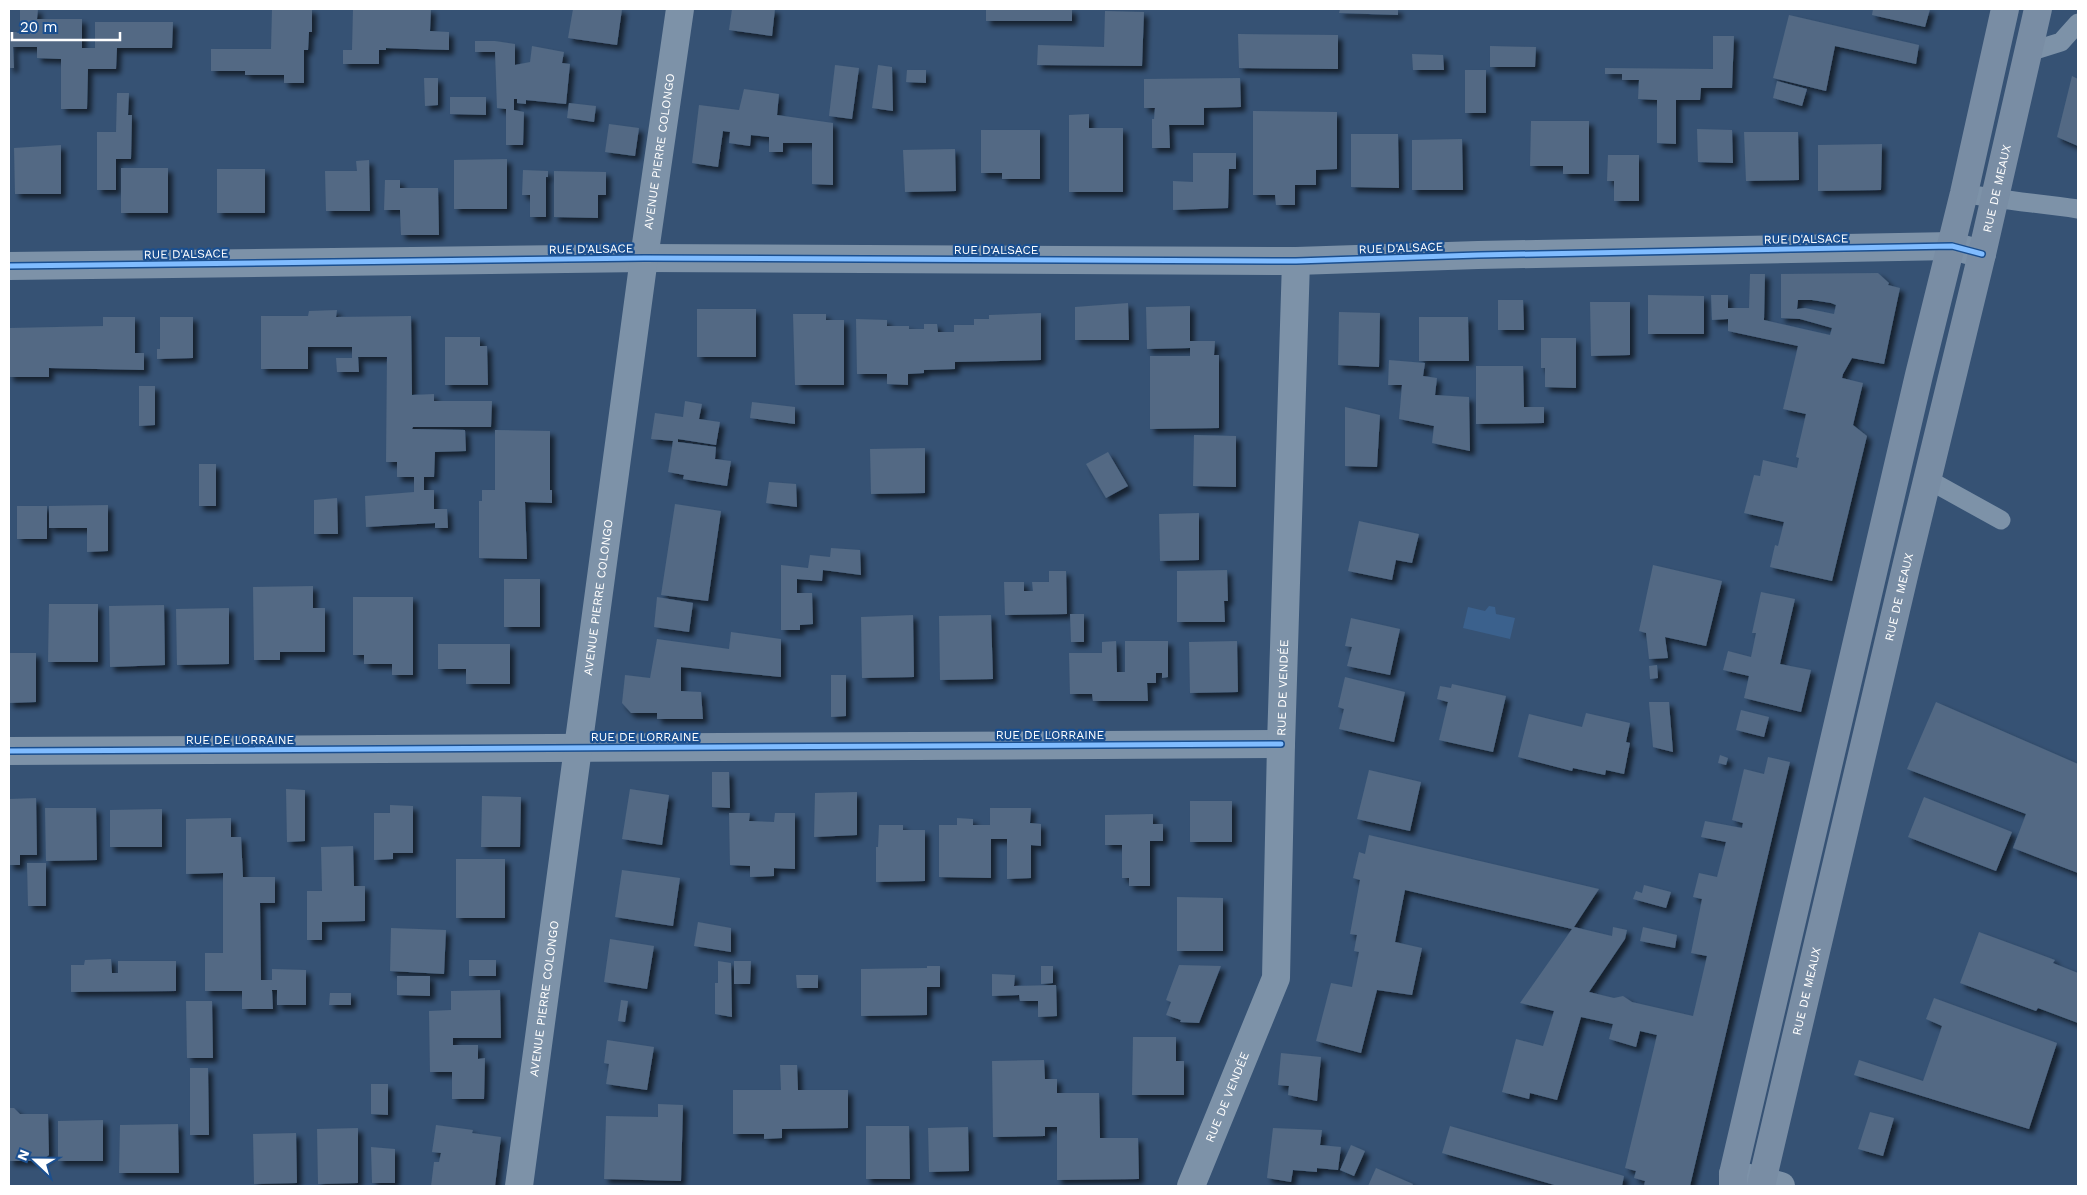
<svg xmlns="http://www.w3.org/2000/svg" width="2087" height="1195" font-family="'Work Sans',sans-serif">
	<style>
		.water { fill: #3b618d }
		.building { fill: #526984; fill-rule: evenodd; filter: url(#shadow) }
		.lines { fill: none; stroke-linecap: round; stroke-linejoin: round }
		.service { stroke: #7d92a8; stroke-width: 19 }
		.minor { stroke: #7d92a8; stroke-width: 28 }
		.secondary { stroke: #798da4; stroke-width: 28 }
		.cycleway-casing { stroke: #1b4f8f; stroke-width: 8 }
		.cycleway { stroke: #80bcff; stroke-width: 5 }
		.labels { text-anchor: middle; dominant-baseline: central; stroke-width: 4.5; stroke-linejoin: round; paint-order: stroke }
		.street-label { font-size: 12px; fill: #fff; stroke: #1b4f8f }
	</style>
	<defs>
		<filter id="shadow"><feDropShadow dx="4.5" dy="4.5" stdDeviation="2.5" flood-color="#0009"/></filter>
	</defs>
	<rect width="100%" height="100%" fill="#365274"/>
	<path class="water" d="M1489,606L1495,607L1496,614L1515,618L1510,639L1463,628L1468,607L1485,611Z"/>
	<path class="building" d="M20,9H38L37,19H82V48H95V22H173L172,48H117L116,69H88L87,109H61V59L37,58V47H13L14,68H9V32H20Z
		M272,9H312V32H309L308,50H304V83H284V75H245V71H211V49H271Z
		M353,9H431L430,31L449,32V50L386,48V50H379V64H343V50H352Z
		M573,9H622L617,45L568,38Z
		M732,9H775L772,36L729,30Z
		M986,9H1072V21H986Z
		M1340,9H1398V15L1339,13Z
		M1873,9H1930L1925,27L1872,15Z
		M1105,11L1144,12L1142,66L1037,65L1038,45L1104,47Z
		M1789,15L1919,45L1916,64L1835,46L1826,91L1773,78Z
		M1238,34L1338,35V69L1239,68Z
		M1713,36H1734L1732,88H1701L1700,100H1676V144L1657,143V100L1638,99L1639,80H1622V74H1605V68L1713,69Z
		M475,41H495L515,44V65L530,62L532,46L564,52L562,63L570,64L566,104L526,100V104L517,103V99H514V110L524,112L523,145H506V109L497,108L495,52H475Z
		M1490,46L1536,47L1535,67H1490Z
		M1412,54L1443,55L1444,70H1413Z
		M835,65L859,68L852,119L829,116Z
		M878,65L892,67L893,111L872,108Z
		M907,70H926V83L906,82Z
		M1465,70H1486V113H1465Z
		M2072,76L2078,79V146L2057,137Z
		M424,78H438V105L425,106Z
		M1240,78L1241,107L1204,108V125H1169L1170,148H1152V119H1154L1155,108H1144V79Z
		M1777,81L1807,89L1802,106L1773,98Z
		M744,89L779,94L777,115L833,123V185L812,184V143H783V152H769V137L751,135L750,146L729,143L730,132L723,131L718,167L692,163L699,105L739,110Z
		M117,93H129L128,115H132L131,159H116V190H97V132H116Z
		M450,97H486V115L450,114Z
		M569,103L596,106L594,122L567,118Z
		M1253,111L1337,112V169L1316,170V185H1295V205H1276L1275,195H1253Z
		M1089,114V128H1123V192H1069V115Z
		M1531,121H1589V174H1563V166H1530Z
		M609,124L639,128L635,156L605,152Z
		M1697,129L1732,130L1733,163L1698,162Z
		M981,130H1040V179H1002V173H981Z
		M1744,132H1798L1799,180L1746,181Z
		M1351,134H1398L1399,188L1351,187Z
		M1462,139L1463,190H1412V140Z
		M1882,144L1881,190L1818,191V145Z
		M61,145V194H15L14,148Z
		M955,149L956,191L905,192L903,150Z
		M1193,153H1236V169H1229L1228,208L1173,210V181L1193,182Z
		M1608,155H1639V201H1614V181H1607Z
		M507,159V209H454V160Z
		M369,160L370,211H326L325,171H357L356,161Z
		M121,168H168V213H121Z
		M217,169H265V213H217Z
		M523,170L548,171V177H546V217H530V195H522Z
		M554,171L606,172V195H598V218L554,217Z
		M385,180H400V188H438L439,235H401L400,210H384Z
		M1878,273L1889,283L1888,285L1900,288L1884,364L1852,358L1843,374L1842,378L1863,383L1853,425L1867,436L1832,581L1770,567L1775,545L1778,546L1784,522L1744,513L1754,475L1760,476L1763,460L1797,468L1799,458L1796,457L1806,414L1783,409L1798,346L1728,331V319L1712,320L1711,295H1728V308H1749L1750,274H1765L1764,320L1830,335L1832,328L1800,319L1781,318V274ZM1798,300H1812L1831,303L1836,305L1834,314L1805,308L1797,309Z
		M1648,295L1704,296V334H1648Z
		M1498,300H1523L1524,330H1498Z
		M1590,302H1630V355L1591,356Z
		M1128,303L1129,340H1075V307Z
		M1190,306V341H1215L1214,355H1219V428L1150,429V356H1190V348L1147,349L1146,307Z
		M697,309H756V357H697Z
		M337,310L336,317L411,316L412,395L434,394V401H492L491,427H413L412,429L465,430L466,451L435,452L434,477H424V490H434V509H447L448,528H435V523L366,527L365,496L414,492V477H397V462H386L387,357H358L359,372H337L336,358H352V347H308V369H261V316H308L309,311Z
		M1339,312L1380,313L1379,367L1338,365Z
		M1041,313V360L955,362V369L924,370V373L908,374V385L887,384V374H857L856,319L887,320V326H909V329H924V324H937L938,332H954V325H974V319H989V315Z
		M793,314H826V320H844V385H795Z
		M103,317H135V353H144V370L49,368V377H9V328L103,326Z
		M160,317H193V358L157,359V349H160Z
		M1419,317H1468L1469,361H1419Z
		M445,337H480V346H487L488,385H445Z
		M1541,338H1576V388L1545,387V368H1541Z
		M1389,360L1425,363L1423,376L1437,378L1435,395L1469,397L1470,451L1432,443L1434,426L1399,419L1402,385H1388Z
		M1476,366H1523L1524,407H1544V423L1476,424Z
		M139,386H155V425L139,426Z
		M685,401L702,404L699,419L720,422L716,445L678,439V442L716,447L715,459L731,461L727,486L683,479L684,475L668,472L673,441L651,439L655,413L683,417Z
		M752,402L795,407V424L750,418Z
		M1345,407L1380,415L1377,467L1345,466Z
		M495,430L550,431V490H552V503L525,502L527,559L479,558V501H482V490H495Z
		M1194,435L1236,436V487L1193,486Z
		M925,448V493L871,494L870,449Z
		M1108,452L1128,486L1106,498L1086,464Z
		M199,464H216V506H199Z
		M769,482L796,484L797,507L766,503Z
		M337,498L338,534H314V500Z
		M675,504L721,511L708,601L661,595Z
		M108,505V551L87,552V528H49V506Z
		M17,506H47V539H17Z
		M1199,513V560L1160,561L1159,514Z
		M1359,521L1419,534L1412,563L1396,560L1392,580L1348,571Z
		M831,548L860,550L861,575L823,570L822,581L797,579V593H812L813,624L800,625V630H781V565L808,568L810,555L830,557Z
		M1653,565L1722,581L1706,646L1665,637L1668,658L1649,659L1646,633L1639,631Z
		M1227,570L1228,601H1224L1225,622H1177V571Z
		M1049,571H1066L1067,614L1005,615L1004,582H1024V591H1033L1032,582H1049Z
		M504,579H540V627H504Z
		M313,586V608H325V652H280V660H254L253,587Z
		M1761,592L1795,599L1780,664L1811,670L1801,712L1744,698L1749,676L1723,670L1728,651L1751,657L1756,633H1752Z
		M353,597H413V675H392V664H364V655H353Z
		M657,597L693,603L689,632L654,627Z
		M49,604H98V662H48Z
		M164,605L165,665L110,667L109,606Z
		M229,608V664L177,665L176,609Z
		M1070,614H1084V642H1071Z
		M913,615L914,677L862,678L861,617Z
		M991,615L993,679L940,680L939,616Z
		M1351,618L1400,629L1390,675L1347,666L1352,647L1345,646Z
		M731,632L781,639V677L681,667V691L701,692L703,719H657V713H631L622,703L625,675L650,678L657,639L729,649Z
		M1116,641L1117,672H1125V641H1168V677L1162,678V673H1156V683H1147L1148,701H1093L1092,694H1070L1069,653H1102V642Z
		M1237,641L1238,692L1190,693L1189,642Z
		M438,644H510V684H466V669H438Z
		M9,653H36V702L9,703Z
		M1657,665L1658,678L1650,679L1649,666Z
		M831,675H846V716L831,717Z
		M1345,677L1405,692L1394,742L1339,729L1344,709L1338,707Z
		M1452,684L1506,696L1493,752L1439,740L1448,702L1437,699L1440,686L1451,688Z
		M1649,702H1669L1673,752L1653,747Z
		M1936,702L2078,764V873L2013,848L2026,814L1907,769Z
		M1741,710L1769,717L1764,737L1736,730Z
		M1586,713L1630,723L1626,742L1630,743L1624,774L1606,770L1605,775L1573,768L1572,771L1518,757L1529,714L1582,727Z
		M1720,755L1728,758L1726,765L1718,763Z
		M1768,757L1790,762L1690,1186H1644L1645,1181L1634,1178L1636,1171L1625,1168L1657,1035L1640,1031L1636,1047L1609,1039L1613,1024L1581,1017L1557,1100L1530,1093L1529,1099L1502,1092L1516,1039L1543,1046L1554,1011L1520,1003L1572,929L1405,890L1395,942L1422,948L1412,995L1377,990L1361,1053L1316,1041L1331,983L1352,987L1359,952L1354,951L1357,935L1350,934L1360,880L1353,878L1359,852L1365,854L1369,835L1599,889L1574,927L1612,936L1613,927L1627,930L1625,939L1589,992L1614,998L1623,996L1632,1002L1693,1016L1707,956L1691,953L1702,899L1693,897L1699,873L1717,877L1726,842L1701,837L1705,821L1742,828L1743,823L1732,820L1744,769L1764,774Z
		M1369,770L1421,782L1410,831L1357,819Z
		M712,772H729L730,808L712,807Z
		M286,789L305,790V841L287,842Z
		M630,789L669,795L662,845L622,839Z
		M857,792V835L814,837L815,793Z
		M482,796L521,797L520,847H481Z
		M1924,797L2012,832L1996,871L1908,837Z
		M36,798L37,855H20V865H9V799Z
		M1190,801H1232V842H1190Z
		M390,805L413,806V853H393V859L374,860V813H390Z
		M45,808H96L97,860L46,861Z
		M990,808H1031L1030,823L1041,824V846L1031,845V878L1007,879V839H991V878L939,877V825H957V818L973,819V825H990Z
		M162,809V847H110V810Z
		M729,813H750L749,821L774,822L775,813H795V869L774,868V876L750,877V866L730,865Z
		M1153,814V824H1163V841H1150V886H1129V878H1122V845H1105V815Z
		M231,818V837H241L243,877H275V903H260L261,980H272V969L306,970V1005H277V990H272L273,1009H242V991H205V953H223V873L186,874V819Z
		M879,825H903V830H925V881L876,882V847H878Z
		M353,846L354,886H365V921L322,922V940H307V891H322L321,847Z
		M456,859H505V918H456Z
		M27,863H46V906H28Z
		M622,870L680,878L673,926L615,917Z
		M1644,885L1671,892L1666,908L1633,899L1636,891L1642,893Z
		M1177,897L1223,898V951H1177Z
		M698,922L731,928V952L694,946Z
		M1643,927L1677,935L1675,948L1640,941Z
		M391,928L446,930L444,974L390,971Z
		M1979,932L2055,960L2053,963L2078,973V1023L2038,1008L2036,1011L1960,983Z
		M610,939L654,946L647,989L604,982Z
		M111,959L112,973H118V961H176V991L71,992V965H84L85,960Z
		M469,960H496V976H469Z
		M718,961L731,963L732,1017L715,1014V983H718Z
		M734,961H751L750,984H734Z
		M1179,965L1221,966L1199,1023L1180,1022L1181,1020L1166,1015L1171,1002L1166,1000Z
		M927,966H940V987H927V1015L861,1016V969L927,968Z
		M1041,966H1053V983L1041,984Z
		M992,974L1015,975L1014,986L1056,985L1057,1016L1038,1017V1001H1020L1019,995L992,996Z
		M796,975H818V988H797Z
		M397,976H430V996L397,995Z
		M500,990L501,1038H453V1045H478V1059L485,1058L484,1099H452V1072H430L429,1011L451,1010V991Z
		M330,993H351V1005H329Z
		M1934,998L2057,1043L2029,1129L1854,1075L1859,1060L1923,1081L1942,1026L1926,1019Z
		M621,1000L628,1001L625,1022L618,1021Z
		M186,1001H212L213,1058H187Z
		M1133,1037H1176V1061H1184V1095H1132Z
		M607,1040L654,1047L647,1090L606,1084L609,1064L604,1063Z
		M1281,1053L1321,1057L1317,1101L1288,1095L1289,1086L1278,1085Z
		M1044,1060L1045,1079H1057V1093H1099L1100,1138H1138L1139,1179L1057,1180V1127H1045V1136L993,1137L992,1061Z
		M780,1065H797L798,1090H848V1128L782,1129V1138L764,1139V1134H733V1090H781Z
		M190,1068H208L209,1135H190Z
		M371,1084H388V1115L371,1114Z
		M658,1104L683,1105L681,1181L604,1179L606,1116L658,1117Z
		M9,1108H14L20,1114H48L49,1155L41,1161H9Z
		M1870,1112L1894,1118L1883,1156L1858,1149Z
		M103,1120V1161H58V1121Z
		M178,1124L179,1173H119L120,1125Z
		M436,1125L473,1130L472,1133L501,1137L495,1186H431L434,1162H439L441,1153L432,1152Z
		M866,1126H909L910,1179H866Z
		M1450,1126L1624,1176L1622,1186H1558L1442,1153Z
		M968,1127L969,1171L929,1172L928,1128Z
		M358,1128V1183L318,1184L317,1129Z
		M1273,1128L1322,1130L1320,1145L1341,1147L1338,1170L1317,1168V1172L1293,1170L1291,1182L1267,1178Z
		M296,1133L297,1183L254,1184L253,1134Z
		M1351,1145L1365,1151L1354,1176L1340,1170Z
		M371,1147L395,1149V1183H372Z
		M1376,1168L1413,1184L1412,1186H1368Z"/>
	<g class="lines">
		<path class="service" d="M2029,52L2061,42L2078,23
			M1964,193C2002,201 2040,203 2078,209
			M1927,479L2001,520"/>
		<g class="minor">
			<path d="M9,266L644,258L1296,261L1478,255L1952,246L1982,254"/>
			<path d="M9,751L1281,744"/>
			<path d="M1733,1174L1781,1186"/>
			<path id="s1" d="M519,1186L644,258L680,9"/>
			<path id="s2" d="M1191,1186L1276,978L1281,744L1296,261"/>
		</g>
		<g class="secondary">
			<path d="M1733,1186V1174L1919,375L1964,193L2005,9"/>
			<path id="s3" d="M1761,1186L1907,563L1982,254L2038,9"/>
		</g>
		<defs>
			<path id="cycleway" d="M9,266L644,258L1296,261L1478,255L1952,246L1982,254
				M9,751L1281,744"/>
		</defs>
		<use href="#cycleway" class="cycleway-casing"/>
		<use href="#cycleway" class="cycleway"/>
	</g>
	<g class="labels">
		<g class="street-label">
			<text stroke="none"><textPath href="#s1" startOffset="1044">AVENUE PIERRE COLONGO</textPath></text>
			<text stroke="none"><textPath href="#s3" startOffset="1025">RUE DE MEAUX</textPath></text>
			<text transform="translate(1806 239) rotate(-1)">RUE D'ALSACE</text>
			<text transform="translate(1401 248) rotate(-2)">RUE D'ALSACE</text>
			<text transform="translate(591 249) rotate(-1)">RUE D'ALSACE</text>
			<text x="996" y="250">RUE D'ALSACE</text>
			<text transform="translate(186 254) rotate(-1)">RUE D'ALSACE</text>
			<text stroke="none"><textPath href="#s1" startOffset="594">AVENUE PIERRE COLONGO</textPath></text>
			<text stroke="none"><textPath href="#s3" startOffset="605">RUE DE MEAUX</textPath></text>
			<text stroke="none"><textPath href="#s2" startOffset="515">RUE DE VENDÉE</textPath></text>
			<text x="1050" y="735">RUE DE LORRAINE</text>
			<text x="645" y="737">RUE DE LORRAINE</text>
			<text x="240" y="740">RUE DE LORRAINE</text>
			<text stroke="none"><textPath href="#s3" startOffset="200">RUE DE MEAUX</textPath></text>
			<text stroke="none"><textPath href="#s1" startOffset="189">AVENUE PIERRE COLONGO</textPath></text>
			<text stroke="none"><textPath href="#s2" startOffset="96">RUE DE VENDÉE</textPath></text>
		</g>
	</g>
	<rect width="2087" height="1195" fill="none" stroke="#ffffff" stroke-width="20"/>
	<g transform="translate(35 1160) rotate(292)" stroke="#1b4f8f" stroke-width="4" paint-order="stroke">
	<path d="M0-4L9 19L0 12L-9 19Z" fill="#ffffff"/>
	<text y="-8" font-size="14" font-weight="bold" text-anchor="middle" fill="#ffffff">N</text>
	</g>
	<path d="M12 32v8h108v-8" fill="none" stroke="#ffffff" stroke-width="2.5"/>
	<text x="20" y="32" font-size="15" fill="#ffffff" stroke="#1b4f8f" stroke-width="4" paint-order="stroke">20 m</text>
</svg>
